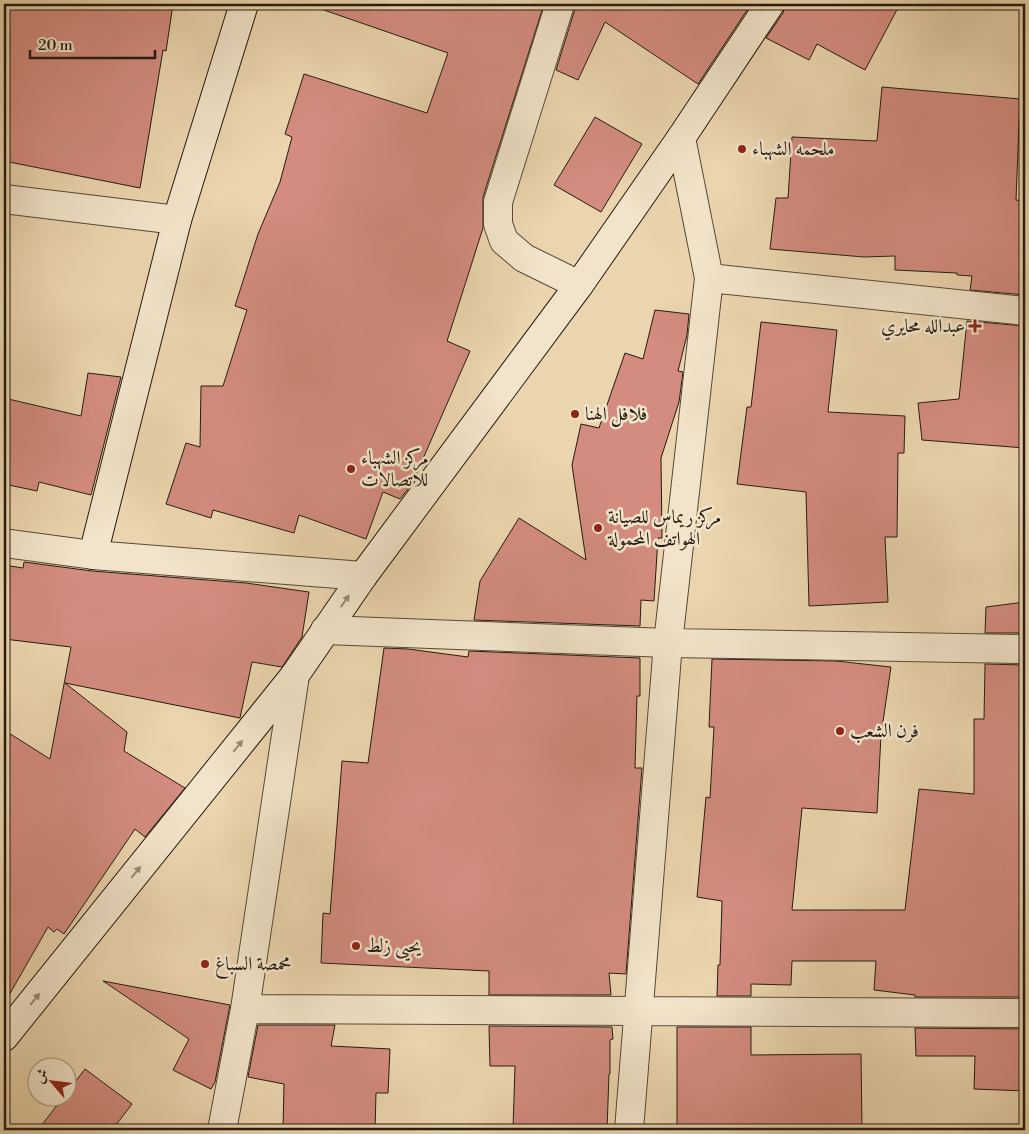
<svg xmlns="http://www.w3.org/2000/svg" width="1029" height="1134" font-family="'Libre Bodoni',Amiri,serif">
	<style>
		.building { fill: #d38c7f; stroke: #251b11 }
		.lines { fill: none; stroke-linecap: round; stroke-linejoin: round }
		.street-casing { stroke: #564a38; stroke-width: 30 }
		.secondary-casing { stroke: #251b11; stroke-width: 30 }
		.street { stroke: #f2e4ca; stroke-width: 28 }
		.secondary { stroke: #f2e4ca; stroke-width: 28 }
		.oneway { fill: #968a77 }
		.poi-dot { fill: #8f2418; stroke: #f2e4ca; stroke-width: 2 }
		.labels { text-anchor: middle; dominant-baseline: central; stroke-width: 5; stroke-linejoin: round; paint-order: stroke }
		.poi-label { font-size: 19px; fill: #251b11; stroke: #f2e4ca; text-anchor: start }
	</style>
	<rect width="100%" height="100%" fill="#ebd5ae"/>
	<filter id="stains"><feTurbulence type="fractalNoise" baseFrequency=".004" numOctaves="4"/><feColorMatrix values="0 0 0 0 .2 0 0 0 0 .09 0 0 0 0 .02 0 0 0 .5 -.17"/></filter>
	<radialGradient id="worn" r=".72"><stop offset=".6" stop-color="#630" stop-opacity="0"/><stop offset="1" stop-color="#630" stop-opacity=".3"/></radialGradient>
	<path class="building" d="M4,4H173L166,51L163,50L140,188L4,161Z
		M322,4H544L483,197V228L447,341L470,351L412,484L400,499L383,492L366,539L299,515L294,533L213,510L211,518L166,504L186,443L200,447L201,386H223L247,310L235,306L258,234L280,182L292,137L285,134L304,74L427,113L448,53L321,9Z
		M575,4H751L698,84L605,22L578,80L556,70L575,9Z
		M785,4H900L865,70L817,44L809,60L766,38L783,13Z
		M882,87L1020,99L1016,200L1025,201V295L970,290L972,276L957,275V273L895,270V256L864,257L770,249L776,198H788L792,137L877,141Z
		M595,117L642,144L601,212L554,185Z
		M655,310L689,314L687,335L678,371L683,372L679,402L661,458L662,538H658L654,601L641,600L640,626L474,620L480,581L519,518L586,560L572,465L581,424L599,428L625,353L643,359Z
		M967,321L1025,326V448L922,440L918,403L959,399Z
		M761,322L837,330L828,412L905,416L904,453H898L897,537H885L888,602L809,606L806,492L737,484L747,407H751Z
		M88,373L121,377L91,495L39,482L37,491L4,484V398L81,416Z
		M24,562L92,571L246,583L309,592L302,637L282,667L252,662L240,718L65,683L127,732L124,751L185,788L145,837L135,829L64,934L57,929L54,932L48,927L4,1004V730L50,759L71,647L4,639V565L23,568Z
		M1025,602V633H985L986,607Z
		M384,648L408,649L468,657L469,651L640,658V696H637L635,768H642L626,974L609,973L611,995H489V971L321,963L323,913L330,914L342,761L368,763Z
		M712,659L836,661L891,667L881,735L877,813L802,808L792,910H905L919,789L974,794V719H984L985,664L1025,665V997H915V995L874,990L876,961H792L791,985L751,984V996H717L718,965H720L722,901L697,897L706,797L710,798L714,727H709Z
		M103,981L230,1005L215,1082L211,1089L173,1070L189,1039Z
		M258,1025H335L331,1046L390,1049L388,1093H376L375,1130H283L284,1084L248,1077Z
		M489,1026L612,1027L613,1039L610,1040V1074H609L607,1130L513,1129L515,1066H490Z
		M677,1027H751V1055L861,1054L862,1130H677Z
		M915,1028L1025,1029V1091L974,1089L975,1056H916Z
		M85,1069L132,1104L112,1130H38L64,1096H68V1091Z"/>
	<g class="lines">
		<defs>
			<path id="street" d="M560,4L498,202V224L504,241L524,258L579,285
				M4,199L177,220
				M709,278L1025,311
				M4,543L93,555L363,576
				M325,630L668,643L1025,649
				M245,1009L1025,1013
				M222,1130L245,1009L295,675
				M629,1130L668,643L709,278L681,138"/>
			<path id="secondary" d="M93,555L177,220L244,4
				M4,1037L295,675L363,576L579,285L681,138L770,4"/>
		</defs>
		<use href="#street" class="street-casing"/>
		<use href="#secondary" class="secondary-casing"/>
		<use href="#street" class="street"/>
		<use href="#secondary" class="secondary"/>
	</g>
	<defs><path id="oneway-solid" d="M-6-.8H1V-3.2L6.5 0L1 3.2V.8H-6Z" transform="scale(1.25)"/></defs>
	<g class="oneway">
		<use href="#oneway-solid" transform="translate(345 601) rotate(-55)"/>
		<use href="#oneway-solid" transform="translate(238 746) rotate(-51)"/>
		<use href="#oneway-solid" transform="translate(136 872) rotate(-51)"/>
		<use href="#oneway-solid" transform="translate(35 999) rotate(-51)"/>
	</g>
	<g class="poi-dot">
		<circle cx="742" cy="149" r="5"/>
		<path d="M972.5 318.5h5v5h5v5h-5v5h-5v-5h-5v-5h5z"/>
		<circle cx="575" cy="414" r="5"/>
		<circle cx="351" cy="469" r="5"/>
		<circle cx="598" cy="528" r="5"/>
		<circle cx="840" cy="731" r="5"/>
		<circle cx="356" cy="946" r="5"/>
		<circle cx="205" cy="964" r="5"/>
	</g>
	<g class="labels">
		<g class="poi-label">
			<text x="752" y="149">ملحمه الشهباء</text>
			<text x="965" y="326" text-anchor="end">عبدالله محايري</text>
			<text x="585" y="414">فلافل الهنا</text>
			<text x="361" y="458">مركز الشهباء<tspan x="361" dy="22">للاتصالات</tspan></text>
			<text x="608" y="517">مركز ريماس للصيانة<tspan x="608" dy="22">الهواتف المحمولة</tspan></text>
			<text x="850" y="731">فرن الشعب</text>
			<text x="366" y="946">يحيى زلط</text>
			<text x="215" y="964">محمصة السباغ</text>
		</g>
	</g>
	<rect width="1029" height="1134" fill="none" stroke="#ebd5ae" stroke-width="20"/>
	<rect x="5" y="5" width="1019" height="1124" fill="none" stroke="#251b11" stroke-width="2.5"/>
	<rect x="10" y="10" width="1009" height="1114" fill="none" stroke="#251b11"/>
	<g transform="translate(52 1082) rotate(298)"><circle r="24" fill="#f2e4ca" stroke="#a09480"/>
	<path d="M0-4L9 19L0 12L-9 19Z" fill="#8f2418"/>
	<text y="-8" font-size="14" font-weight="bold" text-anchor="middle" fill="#251b11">ش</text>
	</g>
	<path d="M30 50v8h125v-8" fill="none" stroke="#251b11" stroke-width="2.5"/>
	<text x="38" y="50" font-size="15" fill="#251b11" stroke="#f2e4ca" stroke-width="4" paint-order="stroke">20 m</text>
	<rect width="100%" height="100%" filter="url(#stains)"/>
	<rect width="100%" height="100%" fill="url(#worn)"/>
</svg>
